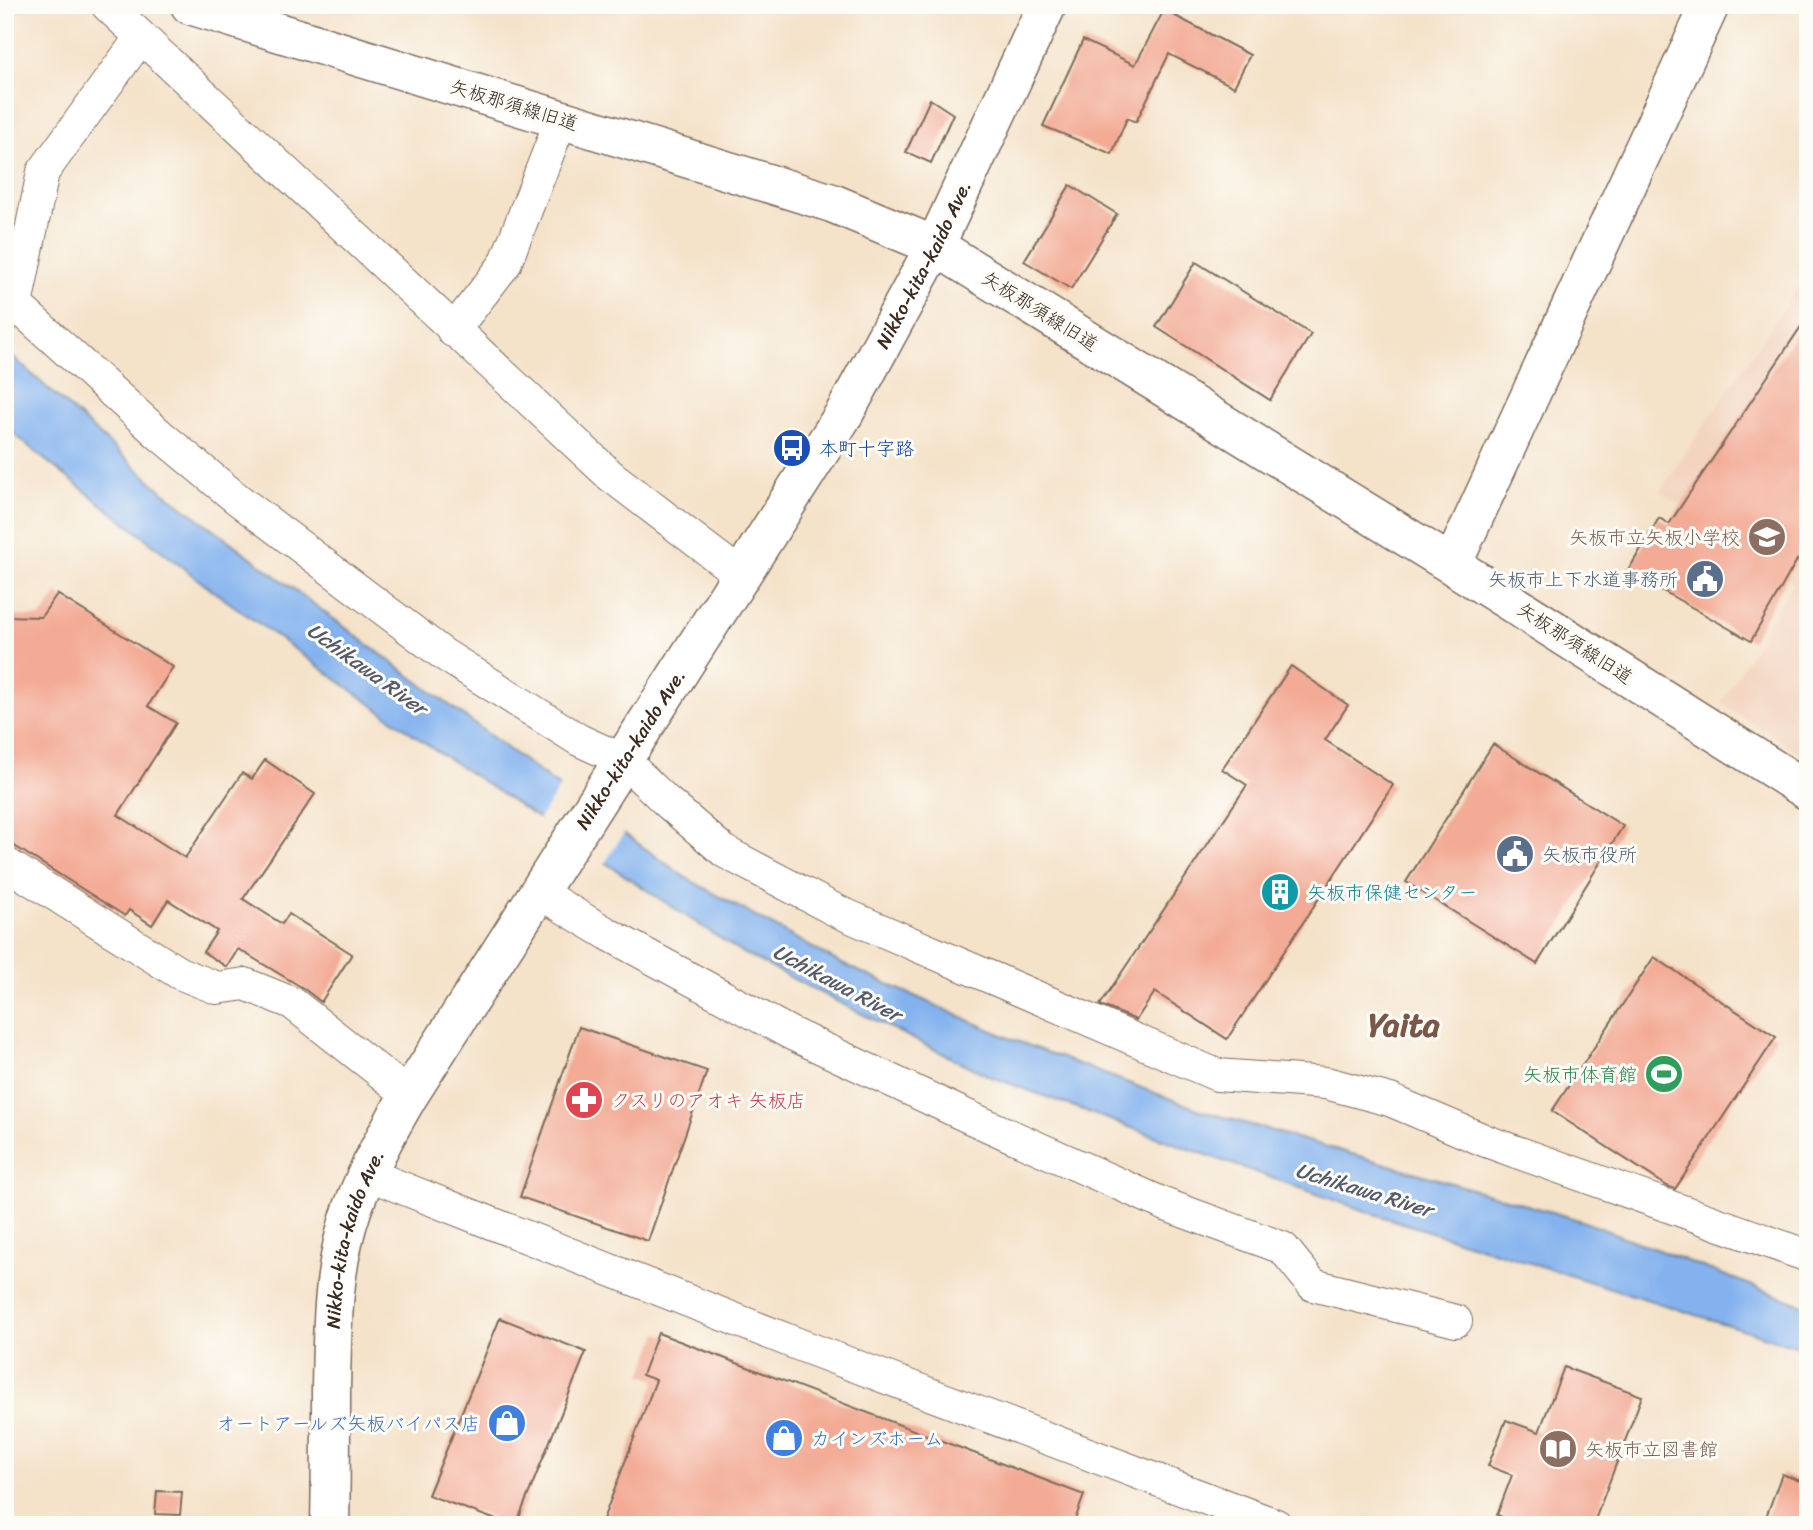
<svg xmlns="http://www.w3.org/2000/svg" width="1813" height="1530" font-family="Sriracha,'Klee One',sans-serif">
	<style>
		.built { fill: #f3d4bf }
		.water { fill: #83b2ee; stroke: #5f6e86; stroke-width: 2 }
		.pier { fill: #f4e2c9 }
		.building { fill: #f3ab95 }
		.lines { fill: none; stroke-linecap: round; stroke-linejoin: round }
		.minor-casing { stroke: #7c6a5a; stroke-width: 34 }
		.tertiary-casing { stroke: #7c6a5a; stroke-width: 41 }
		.trunk-casing { stroke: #7c6a5a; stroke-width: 41 }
		.minor { stroke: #fff; stroke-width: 32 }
		.tertiary { stroke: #fff; stroke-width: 38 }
		.trunk { stroke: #fff; stroke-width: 38 }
		.labels { text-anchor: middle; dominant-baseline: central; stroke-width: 6; stroke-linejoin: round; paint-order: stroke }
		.street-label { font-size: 19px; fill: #3b2a1e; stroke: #fdfcf7 }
		.transit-label { font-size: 19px; fill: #164399; stroke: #fdfcf7; text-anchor: start }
		.education-label { font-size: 19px; fill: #785e54; stroke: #fdfcf7; text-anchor: end }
		.service-label { font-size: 19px; fill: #4e5e75; stroke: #fdfcf7; text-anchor: end }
		.culture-label { font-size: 19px; fill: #0d838f; stroke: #fdfcf7; text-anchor: start }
		.leisure-label { font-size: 19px; fill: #27864d; stroke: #fdfcf7; text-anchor: end }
		.health-label { font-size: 19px; fill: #be3a42; stroke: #fdfcf7; text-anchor: start }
		.shop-label { font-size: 19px; fill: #366cbe; stroke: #fdfcf7; text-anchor: end }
		.water-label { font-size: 21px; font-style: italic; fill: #545a67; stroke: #fdfcf7 }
		.town-label { font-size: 33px; font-weight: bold; fill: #7b5748; stroke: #fdfcf7 }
	</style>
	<rect width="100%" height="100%" fill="#fdfcf7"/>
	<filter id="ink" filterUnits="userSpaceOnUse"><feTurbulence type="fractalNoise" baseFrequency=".0143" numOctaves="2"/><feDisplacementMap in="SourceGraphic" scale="14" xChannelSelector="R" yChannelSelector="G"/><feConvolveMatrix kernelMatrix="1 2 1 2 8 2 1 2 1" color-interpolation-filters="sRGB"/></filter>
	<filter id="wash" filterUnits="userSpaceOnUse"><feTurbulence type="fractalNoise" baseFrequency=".00686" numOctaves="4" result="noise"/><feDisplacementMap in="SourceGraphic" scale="28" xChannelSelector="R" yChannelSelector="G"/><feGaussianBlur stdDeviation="1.57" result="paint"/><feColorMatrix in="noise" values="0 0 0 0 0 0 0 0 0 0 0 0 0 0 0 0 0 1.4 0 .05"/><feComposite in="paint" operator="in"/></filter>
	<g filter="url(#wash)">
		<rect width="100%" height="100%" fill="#f4e2c9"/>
		<path class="built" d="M1808,272V758L1721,703L1793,583L1660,491Z"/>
		<path class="water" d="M5,350L162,491L539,772L686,878L840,963L1009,1038L1203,1111L1579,1220L1808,1307V1350L1371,1213L1201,1153L989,1076L856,1011L739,951L438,752L209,588L44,459L5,426Z"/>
		<path class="pier" d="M562,784L626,830L603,866L537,822Z"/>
		<g id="blocks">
			<path class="building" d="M1164,10L1250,55L1234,87L1169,54L1136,122L1127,118L1112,154L1043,126L1083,40L1135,65Z
				M930,99L953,114L931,163L906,152Z
				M1070,185L1117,214L1071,289L1024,261Z
				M1196,262L1311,334L1270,400L1156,327Z
				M1808,316V567L1797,560L1751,641L1628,571L1659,518L1669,524Z
				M57,594L173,667L148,706L176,723L118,815L185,858L242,773L252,779L265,760L315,794L243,899L282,924L289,914L352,954L321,1002L303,988L238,949L227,967L203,952L217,931L168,900L152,925L129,910L125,916L5,840V616L41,617Z
				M1291,666L1348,705L1325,740L1393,785L1227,1039L1155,992L1136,1020L1100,1005L1247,785L1222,769Z
				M1493,744L1623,826L1537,964L1406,882Z
				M1654,957L1776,1037L1675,1189L1667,1186L1552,1111Z
				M579,1027L707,1071L648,1241L520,1197Z
				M500,1318L586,1352L516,1525H510L428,1495Z
				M658,1333L1084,1495L1073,1525H601L656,1380L642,1375Z
				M1564,1367L1642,1396L1593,1525H1523L1497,1515L1512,1475L1488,1466L1506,1420L1539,1432Z
				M1782,1474L1808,1484V1525H1763Z
				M157,1491L182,1492L180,1515L155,1514Z"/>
		</g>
	</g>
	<g filter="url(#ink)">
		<use href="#blocks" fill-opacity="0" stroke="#7c6a5a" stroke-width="2"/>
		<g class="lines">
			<defs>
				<path id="minor" d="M107,5L611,476L742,576
					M5,295L160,435L236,498L443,654L579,740L623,760L667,802L725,852L839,912L1217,1075L1326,1083L1390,1100L1486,1141L1808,1256
					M5,316L16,305L43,172L141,37
					M453,331L505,264L561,120
					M5,863L179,973L217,988L245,984L292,1003L409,1095
					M538,892L608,934L790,1033L971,1118L1166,1205L1283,1248L1313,1285L1456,1321
					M367,1174L800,1345L1276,1525"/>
				<path id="tertiary" d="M190,5L832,203L935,246L1452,565L1808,791
					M1452,565L1710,5"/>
				<g id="trunk">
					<path id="s1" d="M330,1525C331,1480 331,1435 331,1391C332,1330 332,1268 352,1210C367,1169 387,1132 409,1095L844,414L935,246L1047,5"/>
				</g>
			</defs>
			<use href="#minor" class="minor-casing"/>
			<use href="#tertiary" class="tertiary-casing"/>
			<use href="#trunk" class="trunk-casing"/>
			<use href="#minor" class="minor"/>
			<use href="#tertiary" class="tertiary"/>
			<use href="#trunk" class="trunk"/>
		</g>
	</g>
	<defs>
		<symbol id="bus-disc" viewBox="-11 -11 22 22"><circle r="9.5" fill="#1a4fb4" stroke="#fdfcf7"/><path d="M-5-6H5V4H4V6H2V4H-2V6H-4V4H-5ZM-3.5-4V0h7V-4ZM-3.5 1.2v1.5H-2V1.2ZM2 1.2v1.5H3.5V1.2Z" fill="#fff"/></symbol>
		<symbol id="school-disc" viewBox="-11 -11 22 22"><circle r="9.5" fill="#8d6e63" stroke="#fdfcf7"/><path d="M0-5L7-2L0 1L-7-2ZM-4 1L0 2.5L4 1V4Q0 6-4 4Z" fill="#fff"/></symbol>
		<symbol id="civic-disc" viewBox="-11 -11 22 22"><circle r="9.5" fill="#5c6f8a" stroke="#fdfcf7"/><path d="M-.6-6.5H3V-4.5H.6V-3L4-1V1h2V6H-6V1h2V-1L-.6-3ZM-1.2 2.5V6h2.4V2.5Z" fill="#fff"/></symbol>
		<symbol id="building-disc" viewBox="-11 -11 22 22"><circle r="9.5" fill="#0f9aa8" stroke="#fdfcf7"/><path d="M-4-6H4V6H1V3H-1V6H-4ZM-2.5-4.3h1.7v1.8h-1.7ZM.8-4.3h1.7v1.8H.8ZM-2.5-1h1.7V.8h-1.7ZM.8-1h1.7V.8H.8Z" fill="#fff"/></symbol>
		<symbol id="stadium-disc" viewBox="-11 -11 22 22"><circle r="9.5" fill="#2e9e5b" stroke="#fdfcf7"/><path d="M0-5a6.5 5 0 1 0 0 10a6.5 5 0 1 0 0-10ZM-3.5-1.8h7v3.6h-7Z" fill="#fff"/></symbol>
		<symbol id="pharmacy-disc" viewBox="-11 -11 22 22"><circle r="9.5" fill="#e0444e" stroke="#fdfcf7"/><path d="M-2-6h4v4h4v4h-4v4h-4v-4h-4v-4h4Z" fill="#fff"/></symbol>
		<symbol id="shop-disc" viewBox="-11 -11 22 22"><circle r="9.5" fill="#3f7fe0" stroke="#fdfcf7"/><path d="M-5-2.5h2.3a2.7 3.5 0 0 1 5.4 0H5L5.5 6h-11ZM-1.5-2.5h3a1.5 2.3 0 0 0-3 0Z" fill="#fff"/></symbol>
		<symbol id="library-disc" viewBox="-11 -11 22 22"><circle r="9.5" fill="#8d6e63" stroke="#fdfcf7"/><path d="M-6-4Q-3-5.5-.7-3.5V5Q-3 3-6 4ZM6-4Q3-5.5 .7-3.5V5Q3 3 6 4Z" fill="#fff"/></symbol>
	</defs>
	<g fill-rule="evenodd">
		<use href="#bus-disc" x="770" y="426" width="44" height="44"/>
		<use href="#school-disc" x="1745" y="515" width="44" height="44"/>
		<use href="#civic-disc" x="1683" y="557" width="44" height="44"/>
		<use href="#civic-disc" x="1493" y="832" width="44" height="44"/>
		<use href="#building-disc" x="1258" y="870" width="44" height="44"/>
		<use href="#stadium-disc" x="1642" y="1052" width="44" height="44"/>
		<use href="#pharmacy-disc" x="562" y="1078" width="44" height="44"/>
		<use href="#shop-disc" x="485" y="1401" width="44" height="44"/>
		<use href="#shop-disc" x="762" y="1416" width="44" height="44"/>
		<use href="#library-disc" x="1536" y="1427" width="44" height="44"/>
	</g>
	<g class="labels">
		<g class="street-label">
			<text transform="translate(514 105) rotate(17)">矢板那須線旧道</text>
			<text stroke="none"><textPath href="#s1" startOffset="1423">Nikko-kita-kaido Ave.</textPath></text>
			<text transform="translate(1040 311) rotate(32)">矢板那須線旧道</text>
			<text transform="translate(1575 643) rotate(33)">矢板那須線旧道</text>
			<text stroke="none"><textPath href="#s1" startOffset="856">Nikko-kita-kaido Ave.</textPath></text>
			<text stroke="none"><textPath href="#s1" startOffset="289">Nikko-kita-kaido Ave.</textPath></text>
		</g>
		<g class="transit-label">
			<text x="819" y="448">本町十字路</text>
		</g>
		<g class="education-label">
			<text x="1740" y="537">矢板市立矢板小学校</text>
			<text x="1585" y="1449" text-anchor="start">矢板市立図書館</text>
		</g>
		<g class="service-label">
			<text x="1678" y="579">矢板市上下水道事務所</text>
			<text x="1542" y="854" text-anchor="start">矢板市役所</text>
		</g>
		<g class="culture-label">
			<text x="1307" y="892">矢板市保健センター</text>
		</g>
		<g class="leisure-label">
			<text x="1637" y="1074">矢板市体育館</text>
		</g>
		<g class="health-label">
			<text x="611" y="1100">クスリのアオキ 矢板店</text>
		</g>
		<g class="shop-label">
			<text x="480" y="1423">オートアールズ矢板バイパス店</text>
			<text x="811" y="1438" text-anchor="start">カインズホーム</text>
		</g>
		<g class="water-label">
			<text transform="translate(367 669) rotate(36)">Uchikawa River</text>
			<text transform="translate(837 983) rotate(28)">Uchikawa River</text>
			<text transform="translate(1364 1190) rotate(17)">Uchikawa River</text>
		</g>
		<g class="town-label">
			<text x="1404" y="1025">Yaita</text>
		</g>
	</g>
	<rect width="1813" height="1530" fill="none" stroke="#fdfcf7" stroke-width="28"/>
</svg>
